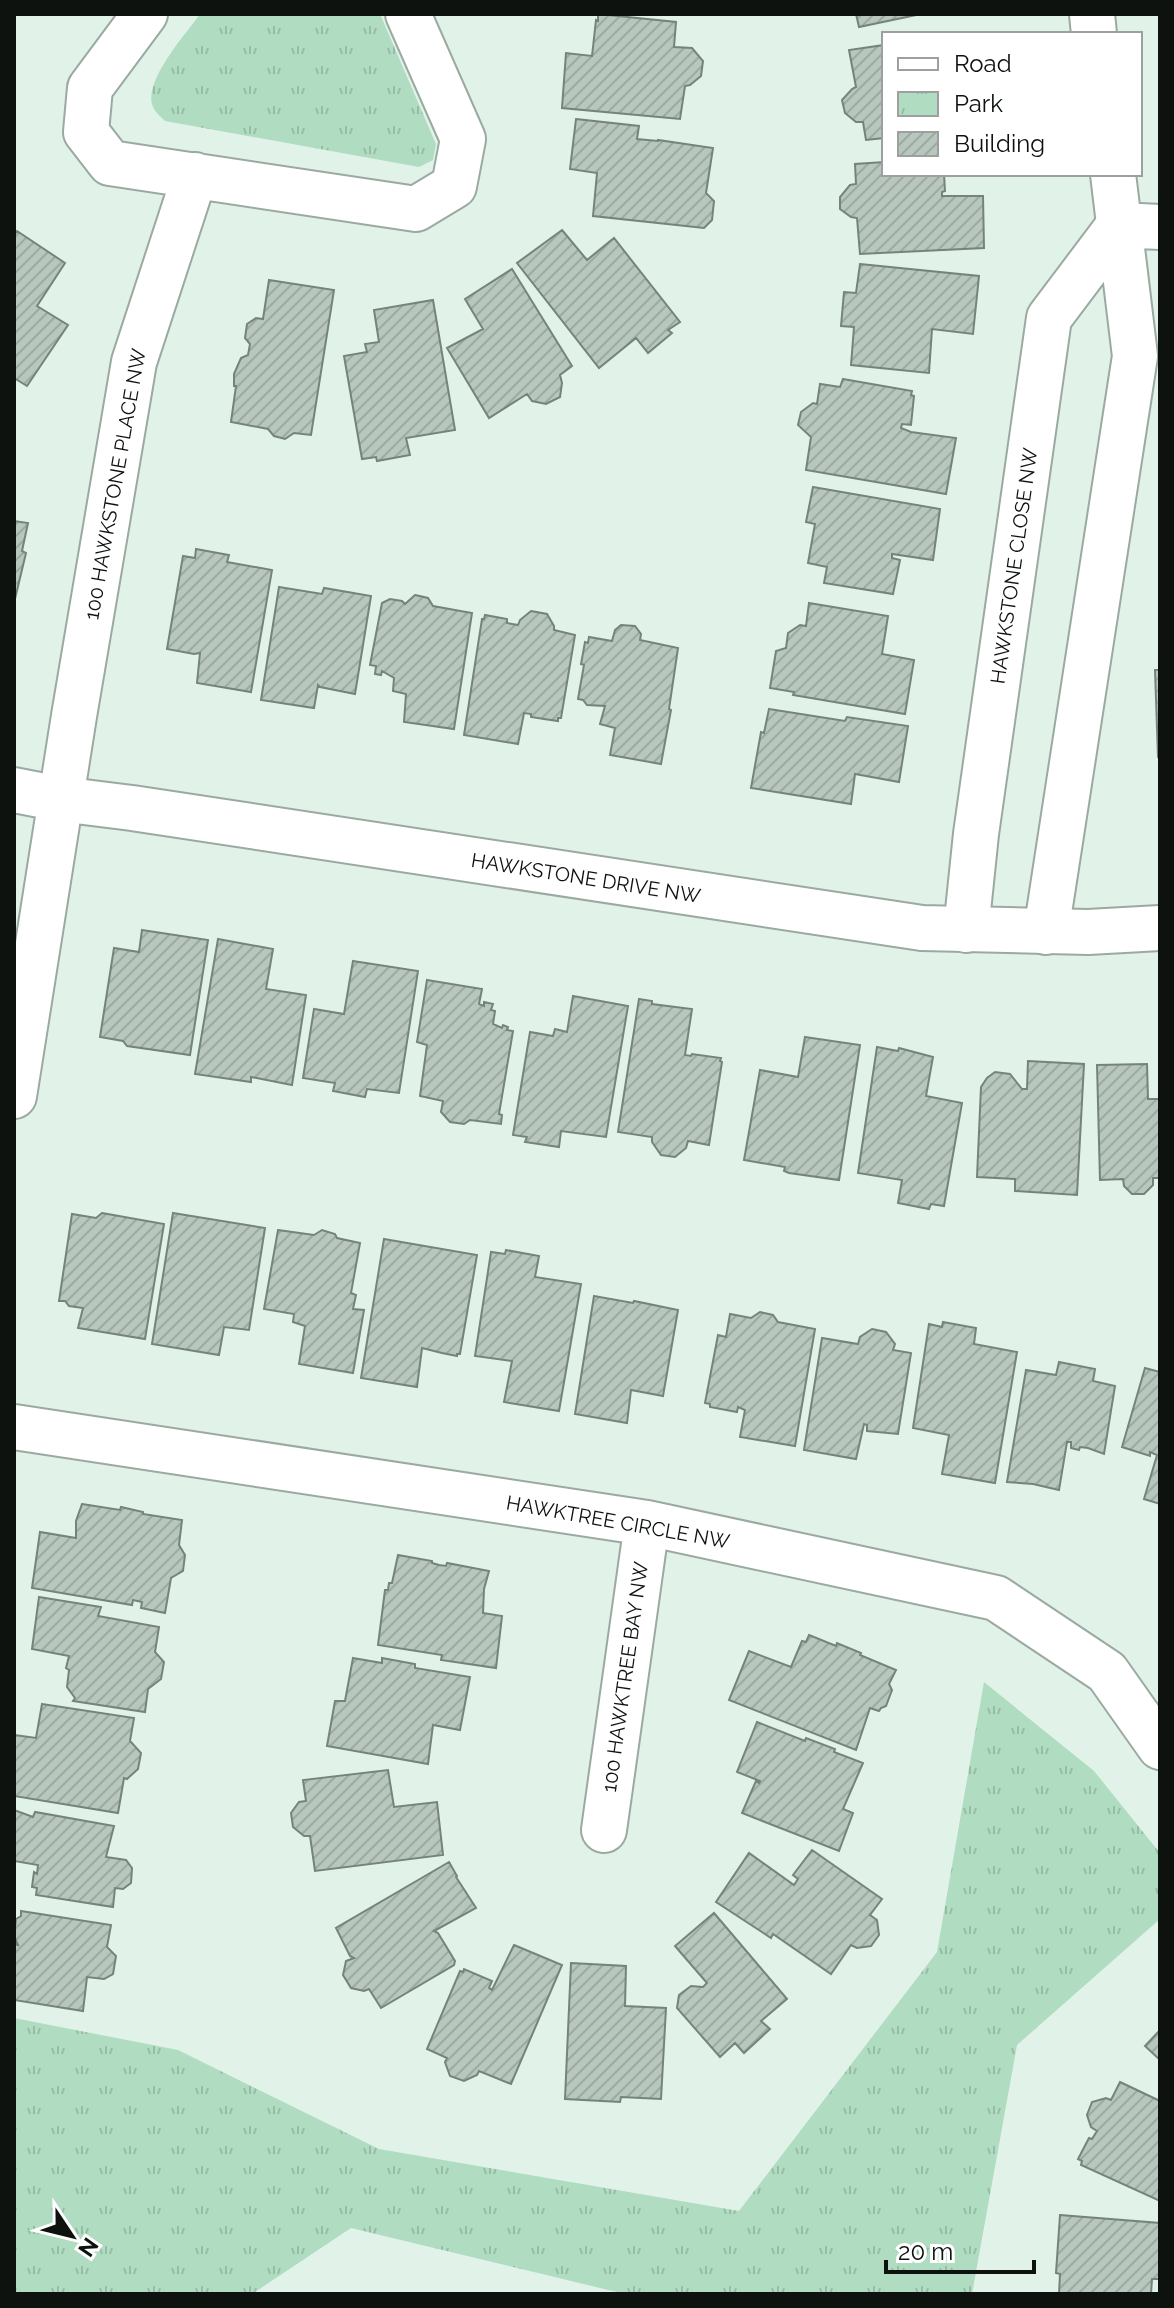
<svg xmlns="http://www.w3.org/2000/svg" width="1174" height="2308" font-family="Raleway,sans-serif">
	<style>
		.park { fill: url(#park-tufts) }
		.building { fill: url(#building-hatch); stroke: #75847b; stroke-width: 2 }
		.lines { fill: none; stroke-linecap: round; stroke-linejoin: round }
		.street-casing { stroke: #9baaa1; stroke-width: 48 }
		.secondary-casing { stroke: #9baaa1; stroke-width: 48 }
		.street { stroke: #fff; stroke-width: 44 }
		.secondary { stroke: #fff; stroke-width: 44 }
		.labels { text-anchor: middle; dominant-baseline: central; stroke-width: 8; stroke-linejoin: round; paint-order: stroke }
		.street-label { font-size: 20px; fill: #0d120f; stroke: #fff }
	</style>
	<defs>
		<pattern id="park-tufts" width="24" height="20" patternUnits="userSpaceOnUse" patternTransform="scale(2)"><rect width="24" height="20" fill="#b0dcc2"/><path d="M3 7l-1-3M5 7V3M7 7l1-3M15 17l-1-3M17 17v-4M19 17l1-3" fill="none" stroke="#96bca6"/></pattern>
		<pattern id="building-hatch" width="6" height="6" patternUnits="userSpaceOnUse" patternTransform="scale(2)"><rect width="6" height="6" fill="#b7c7be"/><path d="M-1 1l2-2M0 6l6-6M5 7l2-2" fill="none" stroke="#9caaa2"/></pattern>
	</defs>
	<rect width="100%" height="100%" fill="#e1f2e8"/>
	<path class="park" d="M200,14H380L436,144L433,160L419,167L165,121C161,117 155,112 153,107C142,82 186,34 200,14Z
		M984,1682L1094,1771L1160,1853V1919L1017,2045L972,2294H625L351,2228L252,2294H14V2018L178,2050L379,2149L739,2211L937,1952Z"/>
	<path class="building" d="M598,14L676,22L674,47L692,48L703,61L701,76L690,85L685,86L680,119L562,108L566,53L592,56L596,20L598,21Z
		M856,14H921L859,27Z
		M884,45V138L866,140L863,122H856L845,113L842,100L852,89L856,87L849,50Z
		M576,119L639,126L637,139L658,141V140L713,148L706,193L714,201L712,220L704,228L593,216L597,173L570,169Z
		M884,162V174H944L945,191L942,192V196H983L984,248L860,254L857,218L851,217L840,209V197L850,185L856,184L855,164Z
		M562,230L587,260L614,238L680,322L668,330L672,333L648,353L636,338L599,368L517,263Z
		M17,231L65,263L37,306L68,325L27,386L14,378V235Z
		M860,264L979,276L973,334L932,329L929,373L851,365L854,327L841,326L844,292L856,293Z
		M512,269L572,366L560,375L562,383L560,397L546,404L532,401L527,394L489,418L447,348L483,329L465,299Z
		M269,280L334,290L311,435L294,433L285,439L274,436L268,429L231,422L236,386H234V374L241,358L248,355L250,344L245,338L247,324L256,318L263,319Z
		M433,300L455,430L406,438L410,455L377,461L376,457L362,459L344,356L367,352L365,344L379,342L374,310Z
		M843,379L912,391L911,395L914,396L911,425L902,424L901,428L911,432L956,438L946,494L806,470L811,437L798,425L801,412L813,403L817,404L820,384L840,387Z
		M813,487L940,509L933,560L892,554V558L900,560L893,594L824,583L827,567L808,563L815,524L806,522Z
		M14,521L28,523L22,551L26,553L14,603Z
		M196,549L229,555L227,562L272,570L251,692L197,683L200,653L194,654L167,649L183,556L195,558Z
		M279,587L322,594L324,588L371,596L355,694L320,687L318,685L314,708L261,700Z
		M415,595L428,598L433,606L472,613L454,729L404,722L406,694L393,691L394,678L382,671L381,675L375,674L376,666L370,665L382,603L390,599L402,601L405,604Z
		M809,603L888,616L882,654L914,660L905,714L793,695L794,692L770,688L776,651L786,648L788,633L800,625L806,626Z
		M531,611L547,614L554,626V630L575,635L561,718H558V721L544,719L531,717V714L524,713L518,744L464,735L482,619H484L485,615L507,619V623L518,625L520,620Z
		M621,625L635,626L641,634L640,640L678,648L669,709L671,710L661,764L610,755L615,728L600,724L605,706L587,705L583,700L578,699L584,665L581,664L585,642L588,643L589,637L612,641L615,630Z
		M1155,670H1160V759L1158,757Z
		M769,709L845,721L847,717L908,726L899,782L855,774L851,804L751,788L761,732L764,733Z
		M142,930L208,940L190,1055L127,1046L123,1041L100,1037L114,948L139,952Z
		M218,939L273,949L266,989L306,995L292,1085L251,1077V1082L195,1074Z
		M353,961L418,971L399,1093L367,1089L365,1097L333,1091L335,1083L303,1078L314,1009L344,1014Z
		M427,980L482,989L479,1004L484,1006V1002L493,1004L491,1010L495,1011L493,1024L502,1028L503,1025L508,1027L507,1030L513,1031L499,1114L502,1115L501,1124L470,1120L464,1124L450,1122L441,1112L443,1101L420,1096L427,1045L417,1042Z
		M573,996L628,1006L606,1137L561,1131L559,1147L525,1142L527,1137L513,1135L530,1032L553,1036L555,1029L567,1032Z
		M639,999L652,1001V1004L692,1009L685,1055L691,1056L692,1054L721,1058L720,1061L722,1062L709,1145L688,1141L686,1148L675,1157L661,1155L652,1142V1137L618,1132Z
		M805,1037L860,1045L839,1180L789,1173L784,1171L785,1167L744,1160L760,1070L798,1077Z
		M877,1047L898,1051L899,1048L933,1057L926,1096L962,1103L944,1206L931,1204L929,1209L898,1203L902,1180L858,1173Z
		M1028,1061L1084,1064L1077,1195L1015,1191V1179L977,1177L981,1087L987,1078L995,1072L1010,1074L1022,1089H1027Z
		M1147,1064L1148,1099H1160V1178H1153V1185L1144,1194H1132L1124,1186L1123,1179L1100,1180L1097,1065Z
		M102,1213L164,1224L145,1339L78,1328L83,1308L69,1306L65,1301H59L72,1214L96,1218Z
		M173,1213L265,1228L249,1330L224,1327L219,1355L152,1344Z
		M278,1230L314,1235L322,1230L335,1234L337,1238L360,1243L351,1293L356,1295L353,1309L364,1310L353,1373L299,1364L305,1326L293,1322L294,1314L264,1309Z
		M384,1239L477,1255L460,1354H457V1356L442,1353L422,1348L417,1387L361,1378Z
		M506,1250L539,1256L535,1277L581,1284L559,1411L504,1402L512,1361L475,1356L491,1252L505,1254Z
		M594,1296L633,1303L634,1301L678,1310L663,1396L631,1390L627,1423L575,1414Z
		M760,1312L773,1315L778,1322L815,1329L795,1446L740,1437L745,1410L738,1407L737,1412L710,1407V1404L705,1403L718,1335L726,1337L730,1314L751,1318Z
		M943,1322L976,1328L974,1344L1017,1352L995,1483L942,1474L949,1435L913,1428L929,1324L942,1327Z
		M872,1329L886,1332L895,1344L893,1350L911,1353L898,1434L867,1431V1425L864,1424L856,1459L804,1450L822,1338L858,1344L860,1337Z
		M1059,1362L1095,1369L1093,1381L1115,1386L1104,1454L1088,1448L1080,1447L1079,1450L1071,1448V1442H1067L1059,1490L1033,1484L1007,1482L1026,1370L1056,1375Z
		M1145,1368L1160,1372V1504L1144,1499L1157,1455L1150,1452V1456L1122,1447Z
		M82,1504L120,1510L121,1507L143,1512V1514L182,1520L179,1545L185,1555L183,1571L171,1578L165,1613L141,1608L142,1602L133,1600L132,1605L32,1588L40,1532L76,1538V1521Z
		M398,1555L432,1561V1563L439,1565L446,1566L447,1563L489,1571L484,1589L483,1613L502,1616L496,1668L441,1660L442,1655L378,1645L385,1590H388L389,1583H392Z
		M39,1597L101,1607L98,1616L159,1627L155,1652L164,1662L161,1679L148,1689L145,1712L73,1701L75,1698L67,1687L69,1670L66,1668L69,1656L32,1649Z
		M809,1635L836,1646L837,1643L861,1653L860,1655L896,1670L889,1684L892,1690L886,1706L881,1708L879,1711L870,1708L856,1750L729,1700L749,1651L791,1667L802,1641L806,1642Z
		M353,1658L382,1663V1658L415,1664V1668L470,1677L460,1730L433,1725L428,1764L327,1746L335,1701H345Z
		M42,1704L134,1718L130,1741L141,1753L138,1769L127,1779L124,1778L118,1813L14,1796V1735L36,1738Z
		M757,1722L805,1741L806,1738L835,1749L834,1752L863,1763L843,1809L853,1813L839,1851L742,1813L756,1781L759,1783L760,1781L737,1772Z
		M388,1770L394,1807L437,1802L443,1855L315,1871L310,1836H304L293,1827L291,1813L299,1802L306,1801L303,1780Z
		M14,1810L33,1817L35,1812L114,1826L106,1857L126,1860L132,1868L131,1883L123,1889L115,1888L113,1907L36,1895L37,1888L32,1887L34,1872L37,1874L38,1865L14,1861Z
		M812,1850L882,1899L870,1915L877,1920L879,1935L871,1946L857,1948L851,1945L831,1974L773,1934L771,1938L716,1902L749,1853L794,1885L798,1879L793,1875Z
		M449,1862L457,1876L456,1877L476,1908L434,1931L438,1933L455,1961L454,1965L381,2008L369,1989L364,1991L351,1988L343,1975L346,1961L354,1958L350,1956L336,1928Z
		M21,1911L111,1925L107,1947L116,1956L113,1974L104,1979L87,1977L83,2011L14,2000V1944L18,1945L14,1936L16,1919L21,1916Z
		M714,1913L787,1999L761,2021L770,2029L744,2053L735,2043L720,2057L677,2008L679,1995L691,1986L703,1987L707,1983L675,1946Z
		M514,1945L562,1965L511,2084L479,2071L477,2075L464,2081L450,2076L445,2062L447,2058L427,2049L460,1971L463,1972L464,1969L492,1981L489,1988L492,1990Z
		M571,1963L626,1966L625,2006L666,2008L661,2099L621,2097L620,2102L565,2099Z
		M1160,2030V2060L1145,2046Z
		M1120,2082L1160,2101V2201L1081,2165L1082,2161L1078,2159L1089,2138L1092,2139L1097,2131L1091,2127L1087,2115L1092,2102L1106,2098L1111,2100Z
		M1060,2215L1160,2223V2279H1152L1151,2294H1059L1060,2274L1056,2273Z"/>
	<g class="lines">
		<defs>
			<path id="street" d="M145,14L90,88L86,132L110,163L416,209L454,186L463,139L408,14
				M1092,14L1094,34
				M1119,225L1160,227
				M966,930L976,834L1049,318L1119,225
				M1046,932L1135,356L1113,174
				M14,1096L74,716L134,362L195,175
				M14,1427L647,1523L996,1598L1107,1672L1160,1747
				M604,1830L647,1523"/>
			<path id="secondary" d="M14,790L60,799L132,808L922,928L1088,932L1160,928"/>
		</defs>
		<use href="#street" class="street-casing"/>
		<use href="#secondary" class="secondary-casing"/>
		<use href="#street" class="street"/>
		<use href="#secondary" class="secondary"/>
	</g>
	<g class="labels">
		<g class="street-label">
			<text transform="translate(115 484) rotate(-80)">100 HAWKSTONE PLACE NW</text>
			<text transform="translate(1014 566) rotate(-82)">HAWKSTONE CLOSE NW</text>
			<text transform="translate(586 878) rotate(9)">HAWKSTONE DRIVE NW</text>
			<text transform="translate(618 1522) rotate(10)">HAWKTREE CIRCLE NW</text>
			<text transform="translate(625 1677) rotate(-82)">100 HAWKTREE BAY NW</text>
		</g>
	</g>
	<rect width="1174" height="2308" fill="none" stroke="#0d120f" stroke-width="32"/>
	<rect x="882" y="32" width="260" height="144" fill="#ffffff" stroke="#9ea09f" stroke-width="2"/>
	<rect x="898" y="58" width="40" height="12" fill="#ffffff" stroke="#9ea09f" stroke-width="2"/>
	<text x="954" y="72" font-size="24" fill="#0d120f">Road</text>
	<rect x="898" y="92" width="40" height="24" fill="url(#park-tufts)" stroke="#9ea09f" stroke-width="2"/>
	<text x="954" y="112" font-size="24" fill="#0d120f">Park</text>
	<rect x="898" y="132" width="40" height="24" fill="url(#building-hatch)" stroke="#9ea09f" stroke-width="2"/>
	<text x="954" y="152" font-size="24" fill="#0d120f">Building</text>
	<g transform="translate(72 2236) rotate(125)" stroke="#ffffff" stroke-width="6" paint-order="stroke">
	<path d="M0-6L14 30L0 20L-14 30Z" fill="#0d120f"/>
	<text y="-12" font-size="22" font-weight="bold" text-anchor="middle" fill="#0d120f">N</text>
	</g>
	<path d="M886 2260v12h148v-12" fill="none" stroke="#0d120f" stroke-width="4"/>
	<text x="898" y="2260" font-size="24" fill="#0d120f" stroke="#ffffff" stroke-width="6" paint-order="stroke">20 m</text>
</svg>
